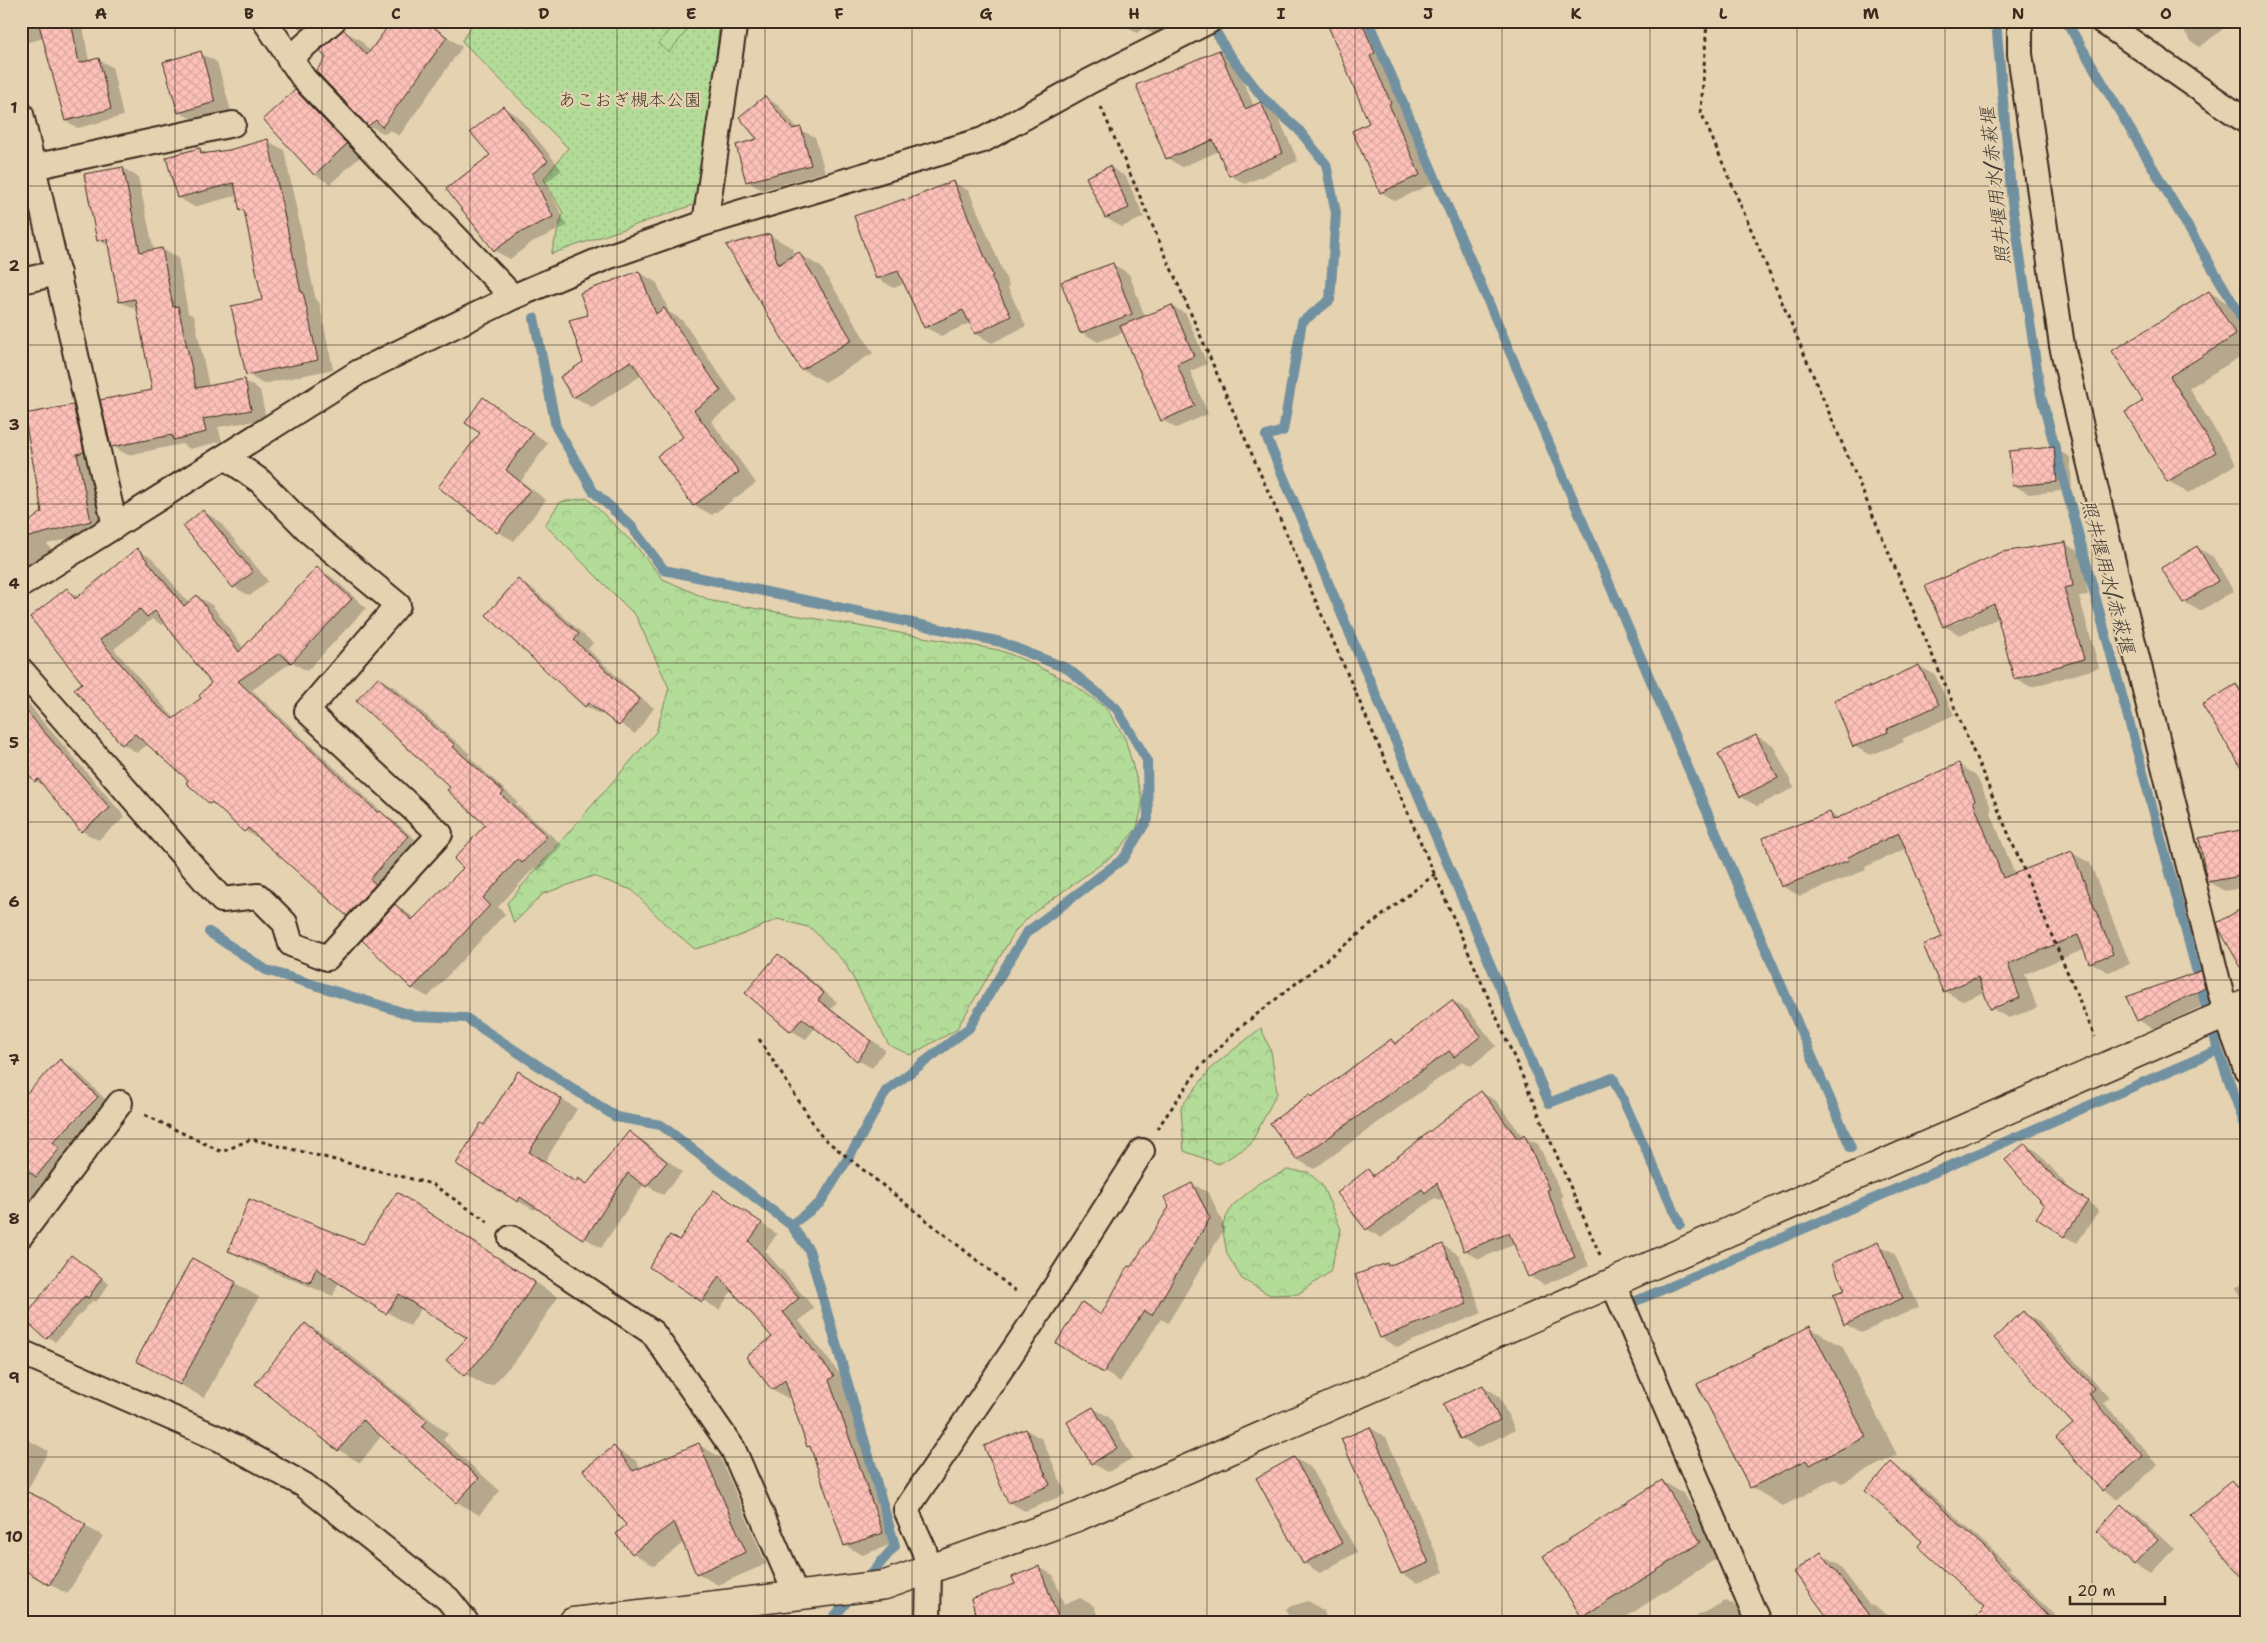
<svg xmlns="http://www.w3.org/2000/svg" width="2267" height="1643" font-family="'Shantell Sans','Klee One',sans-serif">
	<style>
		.forest { fill: url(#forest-crowns); stroke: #77835b }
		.park { fill: url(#park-dots); stroke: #77835b }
		.garden { fill: #b3dc98; stroke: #77835b }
		.shadow { fill: #0003; fill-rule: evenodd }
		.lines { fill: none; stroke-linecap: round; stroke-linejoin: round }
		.stream { stroke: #7291a0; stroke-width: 10 }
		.building { fill: url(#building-cross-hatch); stroke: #3b2a1e; fill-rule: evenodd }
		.minor-casing { stroke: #3b2a1e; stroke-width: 28 }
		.tertiary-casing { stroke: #3b2a1e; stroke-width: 31 }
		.path { stroke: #3b2a1e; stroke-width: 3; stroke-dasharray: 4 4; stroke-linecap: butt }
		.minor { stroke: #e4d2b0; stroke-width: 24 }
		.tertiary { stroke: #e4d2b0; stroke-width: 28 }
		.grid { fill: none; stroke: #3b2a1e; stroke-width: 1; stroke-opacity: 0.55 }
		.labels { text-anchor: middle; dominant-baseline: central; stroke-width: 4.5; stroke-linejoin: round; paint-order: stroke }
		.park-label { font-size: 18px; fill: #473c2a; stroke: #e4d2b0 }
		.water-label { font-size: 19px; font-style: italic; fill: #443b34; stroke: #e4d2b0 }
		.neatline { fill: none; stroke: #3b2a1e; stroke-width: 2 }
		.grid-label { font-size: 16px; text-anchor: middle; font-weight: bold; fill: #3b2a1e }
	</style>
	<defs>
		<pattern id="forest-crowns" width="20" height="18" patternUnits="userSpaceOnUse" patternTransform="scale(1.25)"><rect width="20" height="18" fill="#b3dc98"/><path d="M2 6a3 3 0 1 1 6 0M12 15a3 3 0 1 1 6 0" fill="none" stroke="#9bbd83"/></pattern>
		<pattern id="park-dots" width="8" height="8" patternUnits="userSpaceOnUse" patternTransform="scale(1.25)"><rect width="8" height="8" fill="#b3dc98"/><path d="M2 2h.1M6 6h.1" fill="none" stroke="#9bbd83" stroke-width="1.8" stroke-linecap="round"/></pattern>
		<pattern id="building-cross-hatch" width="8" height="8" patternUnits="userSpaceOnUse" patternTransform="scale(1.25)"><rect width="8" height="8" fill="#fdc1b9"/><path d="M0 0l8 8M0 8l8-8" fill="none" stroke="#daa69f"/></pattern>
	</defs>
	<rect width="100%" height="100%" fill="#e4d2b0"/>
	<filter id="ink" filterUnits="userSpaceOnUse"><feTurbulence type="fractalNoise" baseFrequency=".02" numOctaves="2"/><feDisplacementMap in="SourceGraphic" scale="10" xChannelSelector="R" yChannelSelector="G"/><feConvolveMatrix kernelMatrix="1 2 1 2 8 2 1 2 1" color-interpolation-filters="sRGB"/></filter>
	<g filter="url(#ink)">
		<path class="forest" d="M587,498L635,545L663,579L712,601L999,650L1027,661L1073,684L1106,708L1125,738L1143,802L1137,828L1115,854L1033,913L1016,930L956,1030L910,1055L889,1045L845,963L811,928L778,919L737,937L695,949L665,924L632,890L593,876L543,894L514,923L507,903L656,732L669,688L636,616L545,525L560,502Z
			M1261,1028L1271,1051L1277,1093L1250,1145L1219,1164L1184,1151L1181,1107L1213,1066Z
			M1287,1170L1308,1172L1322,1185L1341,1229L1330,1272L1298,1294L1270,1295L1242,1279L1227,1254L1222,1226L1232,1206L1259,1183Z"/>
		<path class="park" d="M475,21H720L699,203L551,254L563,213L544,179L568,148L462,41Z"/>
		<path class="garden" d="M676,21H691L685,33L669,52L658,44Z"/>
		<path class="shadow" d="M21,21H82L89,62L99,60L112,67L123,116L78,128L66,121L44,38L21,44Z
			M296,21H337L317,38L302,29Z
			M393,21H426L462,47L399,136L390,130L385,134L368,125L328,58L344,31L360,40L371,52Z
			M1119,21H1176L1157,36L1143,28L1137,33Z
			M1337,21H1371L1388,62L1383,64L1405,111L1402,112L1434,183L1395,201L1381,192L1371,123Z
			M2180,21H2219L2224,28L2200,47L2192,42L2178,23Z
			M1219,52L1234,60L1254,106L1261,103L1276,112L1298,161L1245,184L1230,175L1219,151L1182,167L1167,158Z
			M200,53L217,62L231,111L195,121L179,112Z
			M295,91L312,101L363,154L330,184L314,174Z
			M765,97L779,106L798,129L815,137L825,172L762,190L747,181L759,140Z
			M503,107L518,116L562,170L546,183L567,226L532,242L510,259L495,251L447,189L492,155Z
			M268,141L284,150L316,301L319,302L333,369L263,384L247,374L264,301L246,213L241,210L238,195L194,207L178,197L199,149L208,154Z
			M21,166L35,212L21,215Z
			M1110,167L1126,177L1144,217L1122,227L1106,218Z
			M123,168L138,177L154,251L162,249L178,258L188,313L194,316L209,387L245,381L260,390L266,419L218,427L222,441L190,449L182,444L128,455L112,446L154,391L138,310L120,302L109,246L98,240Z
			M953,182L969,191L1009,286H1007L1026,326L992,343L976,334L970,323L941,336L925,327L905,283L894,288L877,278L903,200L906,202Z
			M770,235L792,248L794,256L799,254L821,267L873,353L825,382L802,369L727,246Z
			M1113,264L1129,274L1145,317L1172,306L1186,314L1207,364L1190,371L1208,414L1176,428L1162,420L1124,332L1098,342L1081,332Z
			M639,272L657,283L669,312L682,320L738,401L711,421L756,483L712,515L694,505L685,437L642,375L592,407L574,397L584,363L589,316Z
			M2209,292L2229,304L2246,331V353L2189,388L2236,464L2189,493L2168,481L2145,402Z
			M484,399L548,443L521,481L546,500L514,541L498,532L481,433Z
			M73,406L87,414L105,529L47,544L56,555L37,570L30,565L21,568V530L43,513Z
			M2053,448L2070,457L2072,490L2029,494L2013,485Z
			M203,511L219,521L268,581L250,596L234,587Z
			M2066,544L2082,553L2088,595L2079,596L2099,668L2031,687L2015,678L1999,618L1960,635L1944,626ZM1999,600L2000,602L1953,624V621Z
			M2197,547L2213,557L2234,591L2200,611L2184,602Z
			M137,550L152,558L189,604L198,597L212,605L244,649L318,569L332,577L366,608L307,671L292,662L252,690L385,815L394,821L422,845L362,923L348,915L261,837L260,839L245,831L223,810L211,803L188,783L190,780L148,744L137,753L123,744L76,689L84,683L67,590L79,597ZM152,619L162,625L165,622L212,683L203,698L175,719L114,649Z
			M518,581L533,589L593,643L588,649L631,690L654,708L635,734L604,712L601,715L586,706L488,615Z
			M1919,666L1935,675L1954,715L1902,739L1904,742L1870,755L1854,746L1869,687L1871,689Z
			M378,678L394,687L470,754L468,756L518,802L516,804L562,845L539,871L534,868L498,907L505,914L428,997L412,988L395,905L415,918L465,868L487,825L452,787Z
			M2236,685L2246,691V772Z
			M21,693L38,716L125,817L98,840L82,831L45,786L36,781L21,763Z
			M1756,736L1773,745L1794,788L1757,806L1741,797Z
			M1959,765L1976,775L1992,810L1990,811L2015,875L2072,853L2090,863L2130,964L2108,972L2090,962L2085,949L2025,974L2037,1008L2009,1018L1991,1008L1985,992L1962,1001L1944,991L1943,937L1907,848L1865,867L1866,870L1800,896L1782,886L1830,813L1839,818Z
			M2246,841V887L2225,891L2208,882Z
			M778,956L792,964L837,1002L831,1009L885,1050L872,1068L858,1060L816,1027L806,1039L792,1031Z
			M2200,972L2216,982L2221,997L2154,1029L2138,1020Z
			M1452,1001L1468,1010L1496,1046L1471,1066L1463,1061L1314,1169L1298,1160L1272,1123L1310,1096L1314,1098L1391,1040L1398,1044Z
			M60,1061L76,1070L113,1107L68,1152L75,1158L21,1228V1100Z
			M535,1082L577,1109L544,1163L576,1183L587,1185L629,1133L645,1142L682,1172L663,1195L644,1184L601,1248L536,1207L534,1210L518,1201L485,1126Z
			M1481,1092L1496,1101L1523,1137L1538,1144L1563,1197L1561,1198L1589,1266L1544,1285L1529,1276L1515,1244L1479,1259L1464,1250L1444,1197L1440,1200L1435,1198L1381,1238L1367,1229L1339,1193L1368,1171L1376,1175Z
			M2025,1144L2038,1152L2070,1189L2099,1210L2077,1243L2064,1236L2046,1206Z
			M1192,1184L1209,1193L1225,1228L1168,1323L1161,1319L1120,1382L1058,1342L1102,1316L1131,1269Z
			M714,1191L777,1234L765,1251L814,1308L799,1321L849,1386L845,1390L898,1542L862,1555L845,1545L813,1449L808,1446L792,1396L789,1399L772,1389L774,1337L733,1289L719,1310L651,1267L679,1242Z
			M397,1194L558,1297L519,1356L493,1385H484L460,1371L469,1338L422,1307L410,1326L339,1282L333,1296L254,1264L230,1250L363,1246Z
			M1878,1244L1894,1253L1919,1307L1861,1333L1845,1324L1846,1291Z
			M1443,1245L1459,1255L1482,1313L1397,1347L1381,1338L1357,1275L1386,1264L1390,1266Z
			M79,1261L109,1284L96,1302L93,1300L55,1342L26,1319Z
			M235,1283L259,1297L204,1398L162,1374Z
			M2246,1283V1312L2236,1287Z
			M2023,1313L2039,1322L2109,1398L2104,1403L2158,1465L2119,1499L2103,1490Z
			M306,1324L328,1337L448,1434L443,1440L500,1491L479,1515L457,1502L382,1435L360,1463L339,1450Z
			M1810,1328L1842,1346L1897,1455L1842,1483L1835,1479L1783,1506L1751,1487Z
			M1483,1386L1499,1396L1515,1430L1477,1448L1460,1438Z
			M1093,1408L1109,1417L1133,1458L1108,1472L1092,1463Z
			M1370,1428L1386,1437L1444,1572L1418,1583L1402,1574L1343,1440Z
			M1026,1430L1042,1439L1066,1494L1025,1511L1009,1502Z
			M21,1436L48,1451L26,1493L103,1536L67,1594L22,1567Z
			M699,1445L720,1457L766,1564L718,1585L697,1573L684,1542L654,1566L633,1553L618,1534L628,1526L614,1448L635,1460L642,1469Z
			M1294,1458L1310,1467L1357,1552L1320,1573L1304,1563Z
			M1891,1464L1907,1473L2011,1567L2009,1569L2061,1622H1985L1987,1607L1924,1541Z
			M1662,1481L1684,1494L1722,1555L1618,1622H1590L1583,1617Z
			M2231,1482L2246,1491V1574Z
			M2121,1506L2137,1515L2174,1549L2151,1573L2135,1564L2098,1531Z
			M1821,1553L1837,1563L1870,1606L1872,1605L1888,1614L1894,1622H1845Z
			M1039,1567L1053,1575L1064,1605L1080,1598L1094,1606L1100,1622H980L1017,1585Z
			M1308,1601L1324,1611L1327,1622H1291L1286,1608Z
			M1726,1601L1742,1610L1748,1622H1700L1697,1616Z"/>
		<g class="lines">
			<path class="stream" d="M1210,21L1226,50L1263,98L1298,129L1326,164L1336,213L1330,300L1302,322L1283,431L1266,436L1549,1103L1613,1078L1680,1224
				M1368,21L1851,1148
				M1996,21L2012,202L2041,396L2218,1050L2246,1128
				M2066,21L2246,325
				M534,318L556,427L593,491L631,526L664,570L1001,642L1068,669L1116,708L1147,760L1148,819L1124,858L1026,933L969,1028L886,1091L857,1144L820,1203L791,1225
				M209,932L266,970L415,1016L466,1018L616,1117L661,1125L791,1225L809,1250L895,1546L864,1582
				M1636,1301L2218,1050
				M830,1622L854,1593"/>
		</g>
		<path class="building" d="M38,21H71L79,63L99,58L111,109L65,121Z
			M294,21H312L302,30Z
			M392,21H425L447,37L382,127L376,120L368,126L316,71L326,58L320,51L343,29L367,55Z
			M1326,21H1361L1375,53L1370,56L1391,103L1389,104L1420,175L1380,193L1352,131L1369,123Z
			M1219,50L1245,109L1261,102L1283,153L1229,176L1213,140L1166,159L1136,85Z
			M201,51L215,102L178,113L163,62Z
			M295,90L347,144L314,175L263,119Z
			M765,96L792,129L801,127L811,165L746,182L736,145L757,139L739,117Z
			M503,106L548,161L532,174L553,217L517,234L494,251L446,189L490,155L470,132Z
			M268,139L301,292H303L318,360L246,375L231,306L262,300L244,210L240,211L234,183L177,198L166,157L200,148L201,154L229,150Z
			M1110,166L1129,208L1105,218L1086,177Z
			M123,167L140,252L162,248L173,307L178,306L196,388L245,379L251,410L203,419L206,432L173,440L172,435L111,447L100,400L152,390L135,299L119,302L107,239L97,241L84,174Z
			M953,181L993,276L991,277L1011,316L975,334L963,310L924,328L898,271L876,279L854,216L904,199V201Z
			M770,234L778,265L799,252L852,340L801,370L726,245Z
			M1113,263L1132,314L1080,333L1061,282Z
			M639,271L656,314L664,308L721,391L694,410L739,472L693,506L657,456L683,437L631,361L573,398L560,377L583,362L569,320L588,315L580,293Z
			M2209,291L2236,335L2170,376L2216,452L2167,482L2125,412L2143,401L2112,351Z
			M1172,305L1194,356L1177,364L1195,406L1161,421L1120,326Z
			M483,397L533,433L506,470L530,490L497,533L438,487L480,433L465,423Z
			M73,405L84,452L77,454L91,521L21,539V528L42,512L24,414Z
			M2054,447L2057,482L2012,486L2009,451Z
			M203,510L253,572L233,588L183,526Z
			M2066,542L2073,586L2064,588L2084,659L2014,679L1994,604L1943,627L1925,586L2002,552Z
			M2197,546L2218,581L2183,603L2161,568Z
			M137,548L184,606L197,595L239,652L317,567L352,599L291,663L280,653L238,681L378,813L380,811L408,836L370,879L376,884L347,916L248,828L244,832L212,802L210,804L186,783L188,780L135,734L122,745L74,689L82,683L30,617L67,588L75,599ZM140,609L147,617L155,611L211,683L199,696L201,698L173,719L155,704L100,640Z
			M518,579L579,634L574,640L616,680L640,699L619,726L589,703L585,707L486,615Z
			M1919,665L1939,705L1887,729L1888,732L1853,747L1834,700L1869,686V688Z
			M378,677L455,745L453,747L504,792L501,795L547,836L522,863L518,859L483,898L490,905L412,989L362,940L395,904L412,920L463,868L454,859L485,825L447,790L450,787L356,701Z
			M2236,684L2246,700V775L2202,705Z
			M21,705L110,808L81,832L38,779L35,782L21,765Z
			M1756,735L1778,778L1740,797L1718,754Z
			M1959,763L1975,800L1973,801L2003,878L2072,851L2113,954L2089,963L2078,935L2008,964L2020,998L1990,1009L1978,977L1943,992L1923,945L1942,937L1899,833L1848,857L1849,860L1781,887L1763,838L1830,812L1833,820Z
			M2246,829V875L2207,882L2199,838Z
			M2246,906V976L2220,931L2217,923Z
			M778,954L824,993L818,1000L871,1041L857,1061L802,1018L791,1032L745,993Z
			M2200,971L2205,988L2137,1021L2126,997Z
			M1452,1000L1481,1036L1454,1057L1449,1051L1297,1160L1270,1123L1310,1094L1312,1097L1391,1039L1395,1044Z
			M60,1059L98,1097L53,1142L60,1148L36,1177L21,1165V1099Z
			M518,1071L562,1099L529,1152L576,1182L578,1178L587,1184L629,1131L667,1162L646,1187L628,1173L584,1240L520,1197L518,1202L456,1164L481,1123L484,1125Z
			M1481,1091L1518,1139L1524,1134L1549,1189L1547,1190L1575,1257L1528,1277L1509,1233L1464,1251L1437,1183L1425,1193L1422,1189L1366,1230L1337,1193L1368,1169L1373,1176Z
			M2025,1143L2057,1181L2088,1201L2064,1237L2036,1218L2044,1206L2005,1160Z
			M1192,1183L1210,1218L1152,1315L1144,1311L1103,1373L1056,1343L1082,1302L1101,1315L1128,1266L1131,1267L1169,1207L1164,1197Z
			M714,1190L762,1223L749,1241L799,1298L783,1312L834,1376L829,1380L883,1533L844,1546L810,1446L807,1447L785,1380L772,1390L746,1357L772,1337L719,1276L702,1302L649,1267L670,1235L679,1240Z
			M397,1192L535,1282L495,1343L464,1376L446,1360L467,1338L399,1294L386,1314L316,1268L310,1283L228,1251L249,1199L363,1244Z
			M1878,1242L1903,1298L1844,1325L1833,1294L1845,1290L1832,1263Z
			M1443,1244L1467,1304L1380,1338L1355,1275L1387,1263L1388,1266Z
			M71,1255L102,1278L88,1298L85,1296L46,1339L24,1319Z
			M192,1258L236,1282L180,1385L136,1361Z
			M2023,1311L2094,1388L2089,1394L2143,1456L2102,1491L2056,1438L2073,1424L1994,1338Z
			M305,1323L427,1421L422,1427L479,1478L456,1503L363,1420L338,1451L255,1384Z
			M1810,1326L1866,1437L1809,1465L1806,1460L1750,1488L1697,1384Z
			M1483,1385L1500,1420L1460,1439L1443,1404Z
			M1093,1407L1117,1448L1091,1464L1067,1422Z
			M1370,1427L1429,1563L1401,1574L1341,1439Z
			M1026,1429L1050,1485L1008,1503L984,1446Z
			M699,1443L746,1552L696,1574L674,1522L632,1554L616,1534L626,1525L583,1470L614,1446L633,1471Z
			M1294,1457L1342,1543L1303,1564L1256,1478Z
			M1891,1462L1995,1557L1994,1559L2055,1622H1970L1985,1607L1918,1546L1922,1541L1865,1491Z
			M1662,1480L1701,1542L1582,1618L1543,1556Z
			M2231,1481L2246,1498V1582L2190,1515Z
			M21,1489L45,1500L86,1525L49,1585L21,1568Z
			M2121,1504L2158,1539L2134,1565L2097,1531Z
			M1821,1552L1874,1622H1831L1794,1572Z
			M1039,1566L1060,1622H978L971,1599L1015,1584L1012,1577Z"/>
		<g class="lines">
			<defs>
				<path id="minor" d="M265,21L304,79L513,297
					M2020,21V54L2062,346L2112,558L2226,1014L2246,1069
					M2102,21L2246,121
					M289,59L333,21
					M21,114L115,526
					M33,167L233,124
					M705,223L735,21
					M21,281L58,273
					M21,585L359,372L513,297L607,257L705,223L983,140L1090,81L1209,21
					M21,670L222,900L258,896L285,923L291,944L327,958L440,834L307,711L398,605L311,533L260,481L226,457
					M21,1235L120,1103
					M511,1238L653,1333L733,1449L796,1594
					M1612,1281L1758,1622
					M21,1352L220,1439L304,1485L448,1599L466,1622
					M928,1622L929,1570L924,1550L906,1510L1040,1311L1142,1151"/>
				<path id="tertiary" d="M573,1622L885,1585L1077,1517L2226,1014L2246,1003"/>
			</defs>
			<use href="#minor" class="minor-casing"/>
			<use href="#tertiary" class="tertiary-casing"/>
			<path class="path" d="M1707,21L1701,112L2095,1037
				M1101,107L1600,1255
				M759,1039L822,1137L1018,1293
				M145,1115L222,1152L251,1139L432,1184L488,1222
				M1157,1129L1200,1067L1238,1029L1435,874"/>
			<use href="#minor" class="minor"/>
			<use href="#tertiary" class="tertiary"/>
		</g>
	</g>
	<path class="grid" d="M175,21V1622M322,21V1622M470,21V1622M617,21V1622M765,21V1622M912,21V1622M1060,21V1622M1207,21V1622M1355,21V1622M1502,21V1622M1650,21V1622M1797,21V1622M1945,21V1622M2092,21V1622M21,186H2246M21,345H2246M21,504H2246M21,663H2246M21,822H2246M21,980H2246M21,1139H2246M21,1298H2246M21,1457H2246"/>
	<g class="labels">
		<g class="park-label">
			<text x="630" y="100">あこおぎ槻本公園</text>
		</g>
		<g class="water-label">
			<text transform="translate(1995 186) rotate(-96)">照井堰用水/赤萩堰</text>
			<text transform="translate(2108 576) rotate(75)">照井堰用水/赤萩堰</text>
		</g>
	</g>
	<rect width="2267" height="1643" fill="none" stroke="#e4d2b0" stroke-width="55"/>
	<path d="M2070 1596v8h95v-8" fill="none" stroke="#3b2a1e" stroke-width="2.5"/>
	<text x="2077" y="1596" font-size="15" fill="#3b2a1e" stroke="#e4d2b0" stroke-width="4" paint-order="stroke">20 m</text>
	<rect x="28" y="28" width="2212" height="1588" class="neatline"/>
	<g class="grid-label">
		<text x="101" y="19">A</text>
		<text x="249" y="19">B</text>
		<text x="396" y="19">C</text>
		<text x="544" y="19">D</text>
		<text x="691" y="19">E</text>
		<text x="839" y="19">F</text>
		<text x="986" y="19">G</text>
		<text x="1134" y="19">H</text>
		<text x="1281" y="19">I</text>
		<text x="1428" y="19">J</text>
		<text x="1576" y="19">K</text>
		<text x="1723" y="19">L</text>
		<text x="1871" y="19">M</text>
		<text x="2018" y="19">N</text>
		<text x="2166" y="19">O</text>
		<text x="14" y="113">1</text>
		<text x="14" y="271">2</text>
		<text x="14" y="430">3</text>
		<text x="14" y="589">4</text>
		<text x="14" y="748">5</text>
		<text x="14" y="907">6</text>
		<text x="14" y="1065">7</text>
		<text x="14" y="1224">8</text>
		<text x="14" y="1383">9</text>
		<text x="14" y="1542">10</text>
	</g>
</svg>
